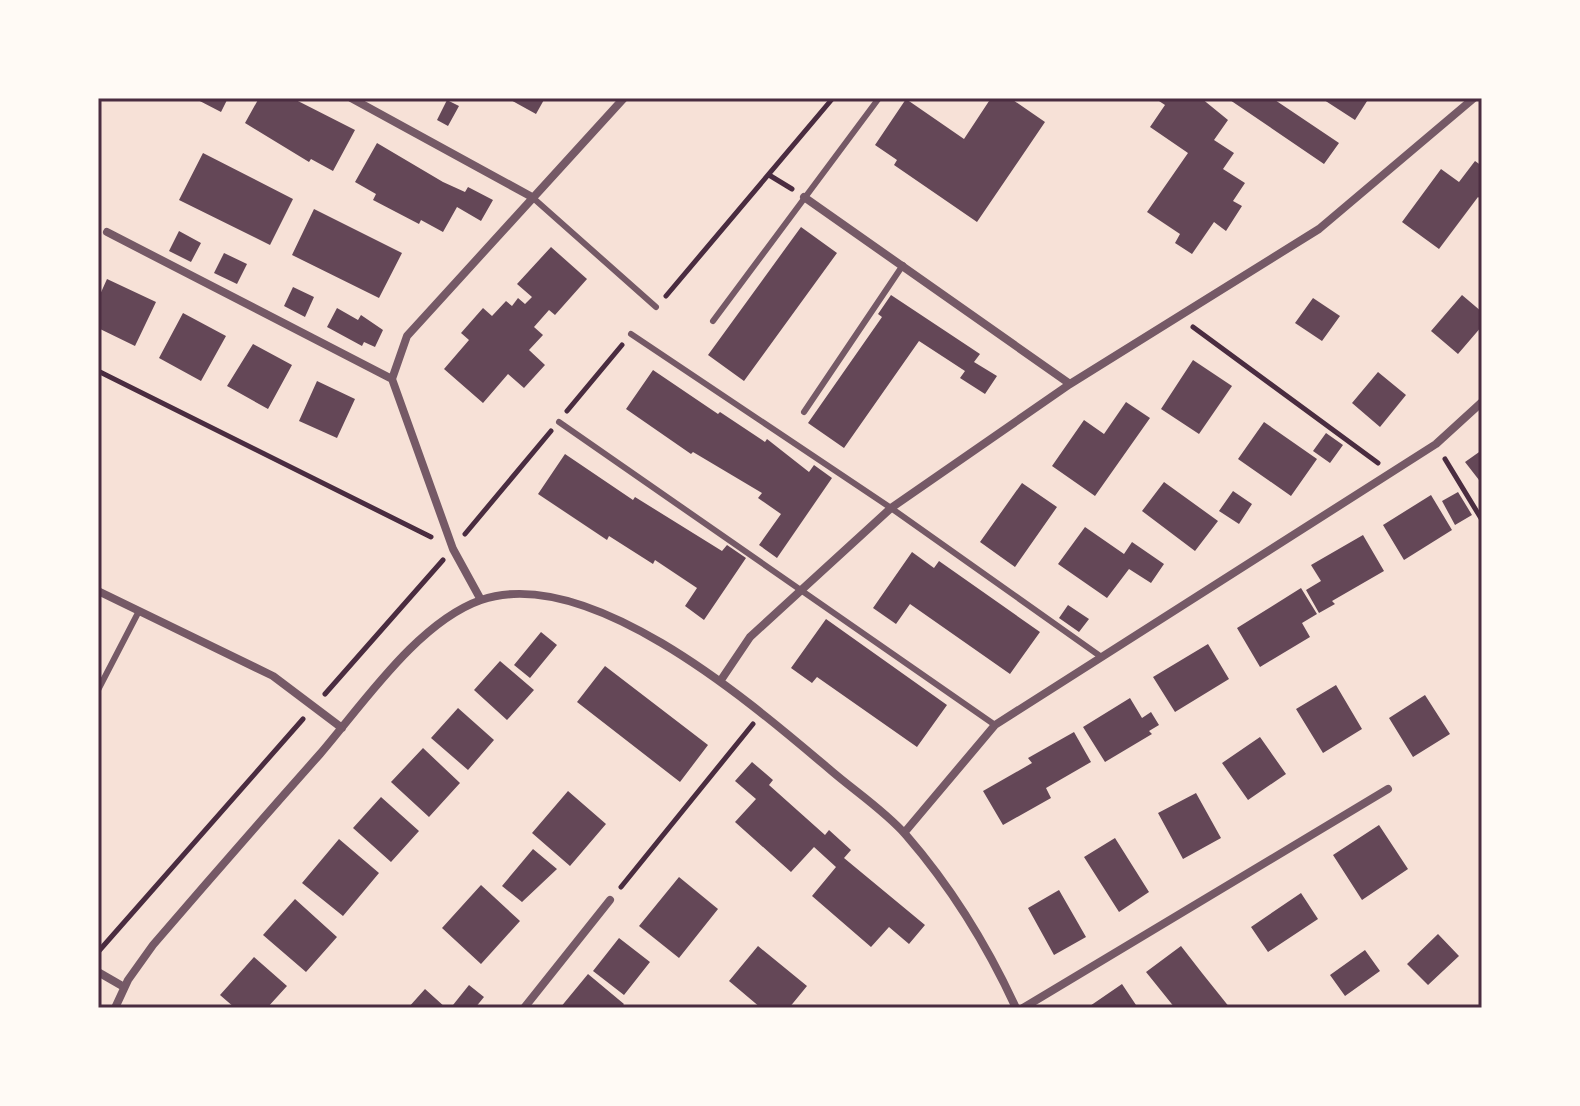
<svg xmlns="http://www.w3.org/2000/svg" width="1580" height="1106" font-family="Karla,sans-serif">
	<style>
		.building { fill: #644757 }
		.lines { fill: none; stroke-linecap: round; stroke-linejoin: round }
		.path { stroke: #4a2c40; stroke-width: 5 }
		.service { stroke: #755966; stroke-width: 6 }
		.minor { stroke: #755966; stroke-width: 8 }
		.neatline { fill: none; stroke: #4a2c40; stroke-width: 3 }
	</style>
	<rect width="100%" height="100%" fill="#f7e1d7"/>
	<path class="building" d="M194,98H228L221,112Z
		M259,98H292L355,130L333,171L311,159L309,162L245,123Z
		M507,98H545L536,114Z
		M991,98H1010L1045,122L977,222L894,165L897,160L875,145L906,99L964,139Z
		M1161,98H1201L1228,120L1214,140L1234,153L1223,169L1245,183L1233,201L1242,206L1226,231L1214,222L1192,254L1175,243L1180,234L1147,212L1188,153L1150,127L1165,105L1159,101Z
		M1227,98H1272L1339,143L1324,164Z
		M1321,98H1369L1355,120Z
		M447,100L459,106L448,126L437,120Z
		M377,143L443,182L465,192L468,187L493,200L481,221L457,207L443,232L421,220L419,224L373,200L376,194L355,182Z
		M203,153L293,199L270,245L179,200Z
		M1475,161L1482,166V200L1478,197L1439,249L1402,222L1441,169L1459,182Z
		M314,209L402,253L379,298L292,255Z
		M801,227L837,253L744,381L708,355Z
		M179,231L201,243L191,262L169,251Z
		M551,247L587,279L555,315L549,310L534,327L543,335L529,350L545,365L524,388L508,374L483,403L444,369L469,340L461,333L483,308L492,316L506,301L512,306L518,298L525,304L532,297L517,284Z
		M224,253L247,264L237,284L214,273Z
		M107,279L156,302L135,346L98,328V299Z
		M293,287L314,297L305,317L284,306Z
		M891,295L980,354L974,362L997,376L985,394L960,378L965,371L919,341L844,448L808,423L882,317L878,314Z
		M1462,295L1482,312V326L1458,354L1431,331Z
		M1313,298L1340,316L1322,341L1295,323Z
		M337,308L358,320L361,315L383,330L375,347L364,342L362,346L327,327Z
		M183,313L226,336L201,381L159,358Z
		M253,344L292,365L268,409L227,386Z
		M1193,360L1232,386L1199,434L1161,409Z
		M653,370L718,414L720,412L765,442L767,439L809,472L814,465L832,478L777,558L759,545L781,514L758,498L762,493L693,452L691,454L626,409Z
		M1378,372L1406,395L1380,427L1352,403Z
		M317,381L355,399L337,438L299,421Z
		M1126,402L1150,418L1095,496L1052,466L1084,420L1104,434Z
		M1264,422L1317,459L1291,496L1238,459Z
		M1326,433L1343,445L1330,463L1313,451Z
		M1482,450V477L1479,480L1465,462Z
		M565,454L633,500L635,497L722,551L727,545L746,558L704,620L685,606L697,588L655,560L653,564L609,536L607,540L538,494Z
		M1164,482L1218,521L1195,551L1142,511Z
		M1022,483L1057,507L1015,567L980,542Z
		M1233,491L1252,504L1239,524L1219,511Z
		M1458,492L1472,515L1455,525L1442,501Z
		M1431,495L1452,530L1404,560L1383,525Z
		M1085,527L1124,554L1132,542L1164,564L1151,583L1129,569L1107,598L1058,564Z
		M1363,535L1384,571L1332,601L1335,604L1319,613L1306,590L1321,581L1311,565Z
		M912,552L934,568L939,561L1040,632L1010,674L910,604L896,624L873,608Z
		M1301,588L1317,614L1302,623L1310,637L1260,667L1237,628Z
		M1068,605L1089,619L1079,632L1059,618Z
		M826,619L947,705L917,747L817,677L812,683L791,668Z
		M541,632L557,645L530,678L514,665Z
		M1208,644L1229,679L1175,712L1153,677Z
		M500,661L534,690L507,720L474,690Z
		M605,666L708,745L680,782L577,702Z
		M1336,685L1362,729L1323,753L1296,709Z
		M1425,695L1450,734L1413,757L1389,718Z
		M1130,698L1142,718L1151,712L1159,725L1149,731L1152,734L1105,762L1083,727Z
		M458,708L494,740L468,770L431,738Z
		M1074,732L1091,762L1046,788L1051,798L1003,825L983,791L1032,763L1028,758Z
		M1260,737L1286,774L1248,800L1222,763Z
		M423,748L460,783L429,817L391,782Z
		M752,762L773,780L769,785L825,835L829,830L851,850L844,858L925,925L909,944L889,927L871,947L812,896L836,867L814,847L791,872L735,822L756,799L735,781Z
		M568,791L606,824L570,866L532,833Z
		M1196,793L1221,838L1183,859L1158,813Z
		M381,797L419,831L391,862L353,828Z
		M1379,825L1408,869L1362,900L1333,855Z
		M1115,838L1149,892L1119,912L1084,857Z
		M339,839L379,873L343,916L302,883Z
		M533,849L557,869L522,902L502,886Z
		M679,877L718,909L679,958L639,926Z
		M481,885L520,921L481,964L442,928Z
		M1059,890L1086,937L1054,955L1028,908Z
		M1301,893L1318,919L1268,952L1251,927Z
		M295,899L337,937L306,972L263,935Z
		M1438,934L1459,956L1428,985L1407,964Z
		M619,938L650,962L624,995L593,971Z
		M758,946L807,986L789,1008H761L729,981Z
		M1181,946L1202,973L1230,1008H1175L1146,972Z
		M1365,950L1380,971L1345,996L1330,975Z
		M254,957L287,986L267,1008H235L220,995Z
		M588,974L624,1004L621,1008H560Z
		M1122,984L1138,1008H1087Z
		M469,985L484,997L475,1008H457L453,1005Z
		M425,989L446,1008H408Z"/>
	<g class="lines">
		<path class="path" d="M769,175L792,189
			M666,296L833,98
			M1193,327L1378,463
			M98,371L431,537
			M567,411L622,345
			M1445,459L1482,520
			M465,534L551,431
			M325,694L443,560
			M621,887L753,724
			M98,952L303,719"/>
		<path class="service" d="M532,197L656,307
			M713,321L879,98
			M631,334L891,508L1100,656
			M804,412L903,265
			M559,422L995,725
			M98,690L139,611"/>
		<path class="minor" d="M351,98L532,197
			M804,197L1070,384
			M107,232L392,379
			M98,591L273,676L342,728
			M481,600L453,549L392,379L407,336L624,98
			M721,680L750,637L891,508L1070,384L1319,229L1474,98
			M904,833L995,725L1436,444L1482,402
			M98,972L124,987
			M115,1008L128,980L153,945C208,881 264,817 320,754C363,704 418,622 481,600C589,563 751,703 828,768C853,790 884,810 906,835C952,888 987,945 1016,1008
			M524,1008L610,900
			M1023,1008L1388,789"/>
	</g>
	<rect width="1580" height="1106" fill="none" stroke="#fffaf5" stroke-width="200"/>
	<rect x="100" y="100" width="1380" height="906" class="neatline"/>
</svg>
